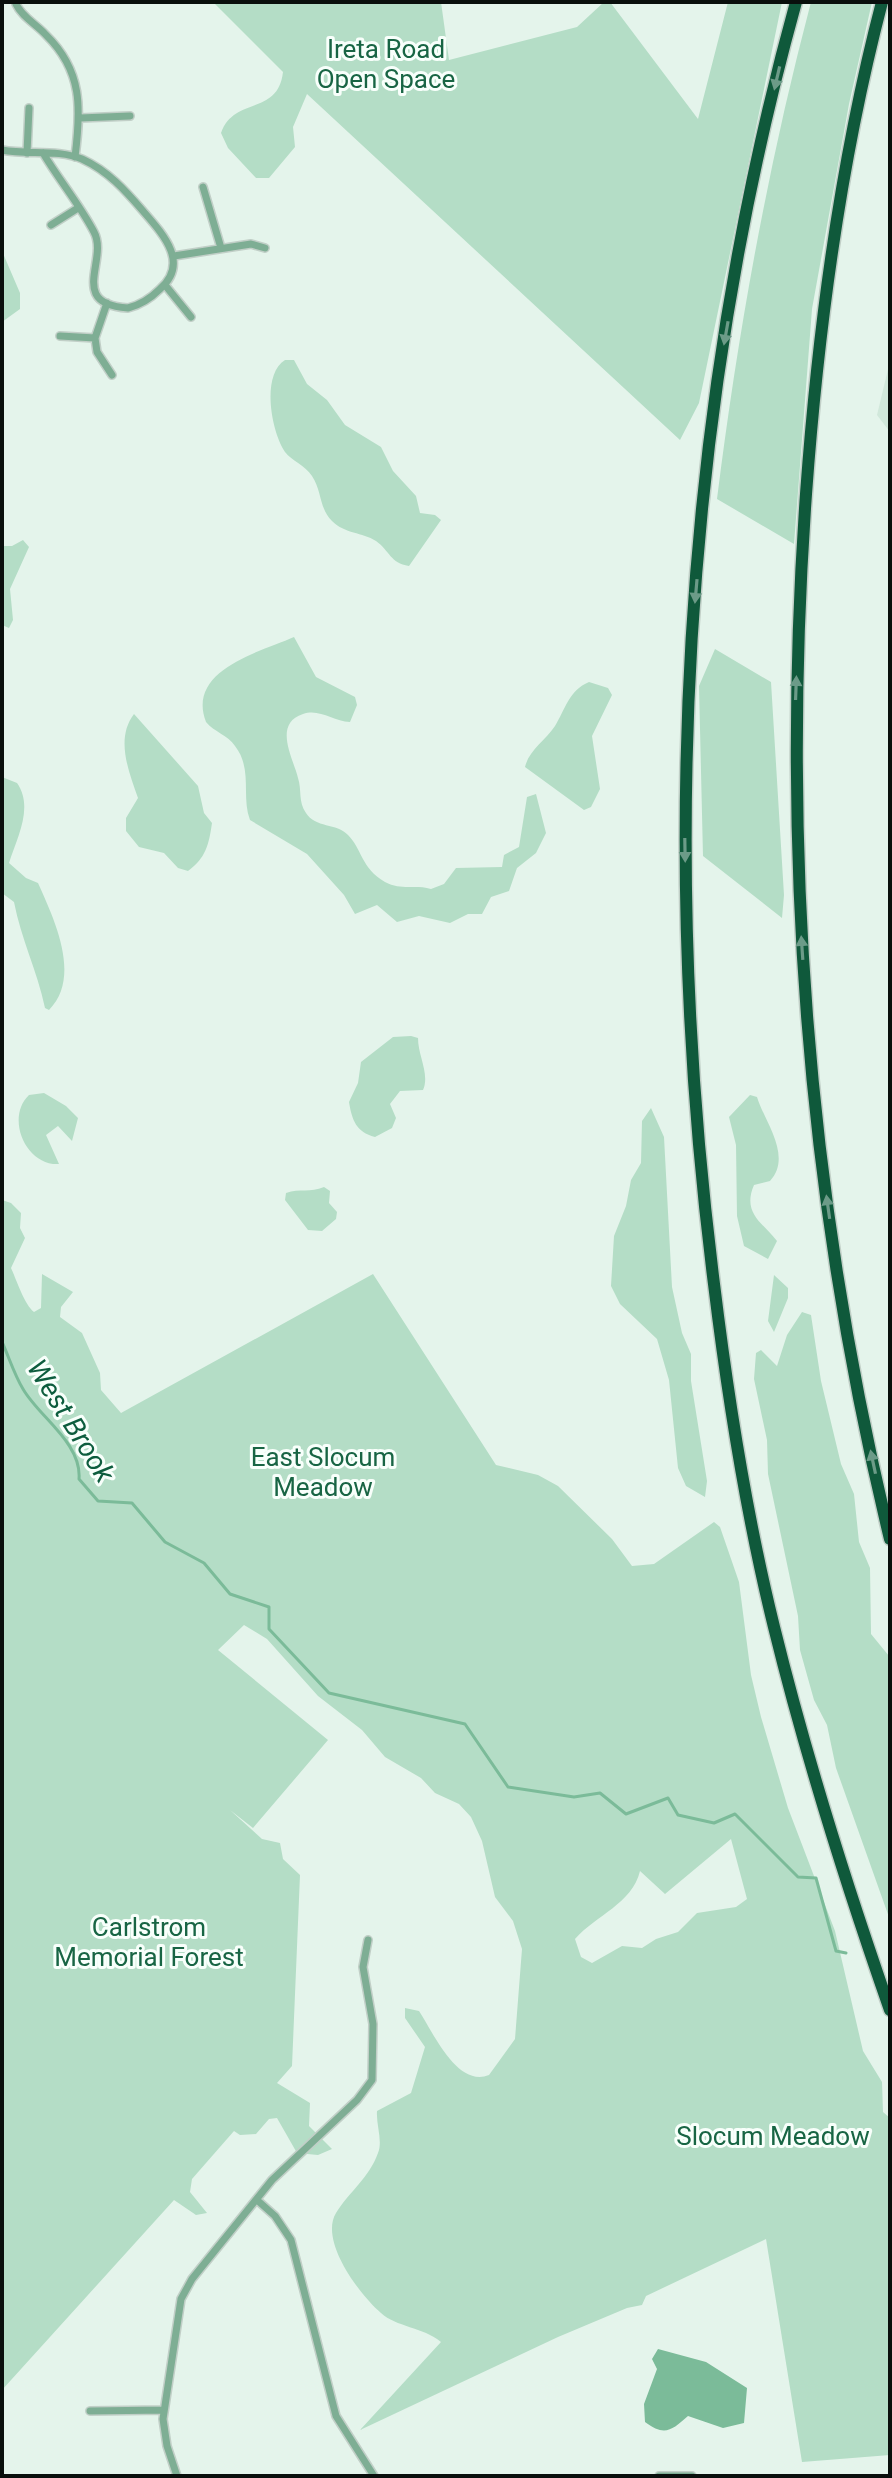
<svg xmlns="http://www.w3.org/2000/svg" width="892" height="2478" font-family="Roboto,sans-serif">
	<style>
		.built { fill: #d1e8db }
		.green { fill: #b4ddc6; fill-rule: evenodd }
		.water { fill: #7bbb99 }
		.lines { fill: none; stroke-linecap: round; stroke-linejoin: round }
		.stream { stroke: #7bbb99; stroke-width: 3 }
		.minor-casing { stroke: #c1cfc7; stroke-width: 10 }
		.motorway-casing { stroke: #c1cfc7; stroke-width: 15 }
		.minor { stroke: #7eae94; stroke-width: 7 }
		.motorway { stroke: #0f593b; stroke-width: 12 }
		.oneway { fill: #6c9b88 }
		.labels { text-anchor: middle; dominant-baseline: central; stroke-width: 6; stroke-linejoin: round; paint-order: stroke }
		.park-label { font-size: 26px; fill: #186544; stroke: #f8fffb }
		.water-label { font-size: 28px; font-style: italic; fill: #0d5d3e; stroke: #f8fffb }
	</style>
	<rect width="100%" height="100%" fill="#e4f4eb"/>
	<path class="built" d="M890,361V432L877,415Z"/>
	<path class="green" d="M213,2H441L449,60L577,27L604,2H610L698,119L728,2H782L699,403L680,440L307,94L293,127L295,147L269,178H256L228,148L221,133C234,96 278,116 283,72Z
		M811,2H872L849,104L812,309L794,544L717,499C738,331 768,165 811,2Z
		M2,251L20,293V309L2,322Z
		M285,360H294L307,384L327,400L345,425L381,447L393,471L416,496L420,513L435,515L441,520L409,566C390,563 390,551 376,541C362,532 345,534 332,521C319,508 322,491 312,476C305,465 292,461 285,452C271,431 261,375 285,360Z
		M23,540L29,547L10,589L13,620L9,628L2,625V546H12Z
		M294,637L316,677L355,697L357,705L350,722C333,721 319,708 303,714C272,724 294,760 298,778C302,790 298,802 306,813C315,828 337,823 348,835C362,849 361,868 385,882C402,891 415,884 431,889L444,884L456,868L502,867L504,855L519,847L527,797L536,794L546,833L536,853L517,868L509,891L491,897L482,914H468L450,923L419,916L397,922L377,905L355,914L344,895L307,854L250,820C241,796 253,769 235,746C228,735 214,732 206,722C186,670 260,652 294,637Z
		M715,649L771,682L784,895L782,918L703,856L699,686Z
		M589,682L608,688L612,695L592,736L600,789L591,807L584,810L525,767C529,750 545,741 555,726C565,710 569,690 589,682Z
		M134,714L198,786L204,813L212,823C209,844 206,858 188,871L178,868L164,853L139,847L126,831V818L138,798C129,772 115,739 134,714Z
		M2,777L17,783C34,807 17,838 9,863L26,878L38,883C54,919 82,977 49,1010L45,1008C37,970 21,939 14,902L2,893Z
		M411,1036L418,1038C418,1056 430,1074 423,1090L400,1091L390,1104L396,1118L392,1128L375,1137C356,1132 352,1120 349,1102L358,1083L361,1062L393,1037Z
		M44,1093L66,1106L78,1118L72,1141L58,1126L46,1135L59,1164C26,1166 5,1118 29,1095Z
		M750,1095L757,1097C764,1121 793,1156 770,1181L754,1185C742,1213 762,1222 777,1241L768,1259L744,1246L737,1216L736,1145L729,1117Z
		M651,1108L664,1137L672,1287L682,1333L691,1354V1381L707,1481L705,1497L686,1486L678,1468L669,1380L657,1339L620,1304L611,1286L614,1236L626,1206L631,1180L641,1163L642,1121Z
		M324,1187L330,1191L329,1203L337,1212L336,1219L322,1231L308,1230L285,1200L286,1193C300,1188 310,1193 324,1187Z
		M2,1200L11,1203L21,1213L20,1228L25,1238L11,1268C17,1281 24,1304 34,1312L41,1308L42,1274L73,1292L61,1307L60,1317L82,1333L100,1373L101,1390L121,1413L373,1274L496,1465L538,1475L558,1486L612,1539L632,1566L654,1564L714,1522L720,1527L739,1582L751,1675L761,1717L788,1808L835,1931L863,2051L882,2082L883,2112L890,2118V2455L802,2462L766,2239L646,2296L642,2305L627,2308L558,2337L360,2430L441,2342C423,2327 396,2327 381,2313C360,2295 319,2241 336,2213C349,2192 369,2178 378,2153C383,2141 376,2125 377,2111L411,2093L425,2047L405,2018V2008L419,2011C433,2032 457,2088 489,2075L515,2039L522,1949L513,1921L495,1897L482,1841L471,1817L459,1804L435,1793L421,1778L385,1757L362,1730L318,1696L267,1639L244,1625L218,1650L328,1740L253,1828L230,1810L262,1839L280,1843L283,1859L300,1875L292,2066L277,2083L310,2103L309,2126L332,2149L318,2155L297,2153L277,2118L269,2119L256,2134L240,2135L234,2131L192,2179L190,2192L207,2213L196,2215L174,2200L2,2390ZM731,1839L747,1899L736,1907L697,1913L678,1932L656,1939L642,1948L622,1946L592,1963L581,1957L575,1939C596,1915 632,1904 640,1871L665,1894Z
		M774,1275L788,1288V1298L774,1332L768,1321Z
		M802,1312L811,1315L821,1381L841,1464L854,1494L859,1542L870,1568L871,1634L889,1656L890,1920L836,1768L827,1725L814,1700L800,1650L798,1616L768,1474L767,1440L754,1379L756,1353L761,1350L777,1366L787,1335Z"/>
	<path class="water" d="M658,2349L706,2362L747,2388L744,2423L723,2428L688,2416C672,2430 665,2437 645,2422L644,2404L657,2369L652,2359Z"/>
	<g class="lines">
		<path class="stream" d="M2,1342C9,1357 14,1374 23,1389C39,1417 82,1443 79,1479L98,1501L132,1503L165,1542L204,1563L230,1594L269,1607V1629L329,1693L465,1724L508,1787L574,1797L600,1793L626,1814L668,1798L678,1815L714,1823L735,1814L798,1877L816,1878L836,1951L846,1953"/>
		<defs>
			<path id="minor" d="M16,4C22,17 36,24 46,35C83,71 81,109 75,157
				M80,118L130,116
				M2,150C28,155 58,149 82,159C108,171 125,190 143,211C163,234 190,263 160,289C151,298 140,305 128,308C67,304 109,260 94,232C80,205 59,180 43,153
				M27,153L29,108
				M203,187L221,248
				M51,225L78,208
				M174,256L251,244L265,248
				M165,285L191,317
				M60,336L95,338L107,303
				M95,338L97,352L112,375
				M257,2200L275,2216L291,2240L336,2416L374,2476
				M90,2411L164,2410
				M177,2476L167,2446L163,2419L181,2299L192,2279L272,2180L357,2100L372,2080L373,2024L363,1967L368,1940
				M659,2476H692"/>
			<path id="motorway" d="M796,2C681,417 660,858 714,1284C728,1399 746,1514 774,1627C806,1757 846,1884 890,2010
				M882,2C840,162 818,329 806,494C781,845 807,1197 890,1539"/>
		</defs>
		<use href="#minor" class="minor-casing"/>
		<use href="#motorway" class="motorway-casing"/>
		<use href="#minor" class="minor"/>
		<use href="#motorway" class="motorway"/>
	</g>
	<defs><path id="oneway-solid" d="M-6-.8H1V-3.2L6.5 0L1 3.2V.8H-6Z" transform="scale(2)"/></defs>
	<g class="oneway">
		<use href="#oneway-solid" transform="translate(777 78) rotate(103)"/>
		<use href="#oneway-solid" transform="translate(726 333) rotate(100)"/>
		<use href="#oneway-solid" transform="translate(696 591) rotate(95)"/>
		<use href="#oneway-solid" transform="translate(796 688) rotate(-88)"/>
		<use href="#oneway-solid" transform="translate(685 850) rotate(89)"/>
		<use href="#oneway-solid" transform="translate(802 948) rotate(-94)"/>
		<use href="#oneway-solid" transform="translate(828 1207) rotate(-98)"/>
		<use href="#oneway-solid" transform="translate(873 1462) rotate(-102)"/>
	</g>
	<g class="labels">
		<g class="park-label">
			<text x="386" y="49">Ireta Road<tspan x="386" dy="30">Open Space</tspan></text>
			<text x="323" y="1457">East Slocum<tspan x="323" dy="30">Meadow</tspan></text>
			<text x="149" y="1927">Carlstrom<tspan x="149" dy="30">Memorial Forest</tspan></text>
			<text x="773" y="2136">Slocum Meadow</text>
		</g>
		<g class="water-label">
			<text transform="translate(71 1421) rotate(58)">West Brook</text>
		</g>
	</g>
	<rect width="892" height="2478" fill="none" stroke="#090f0c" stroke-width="8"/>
</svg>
